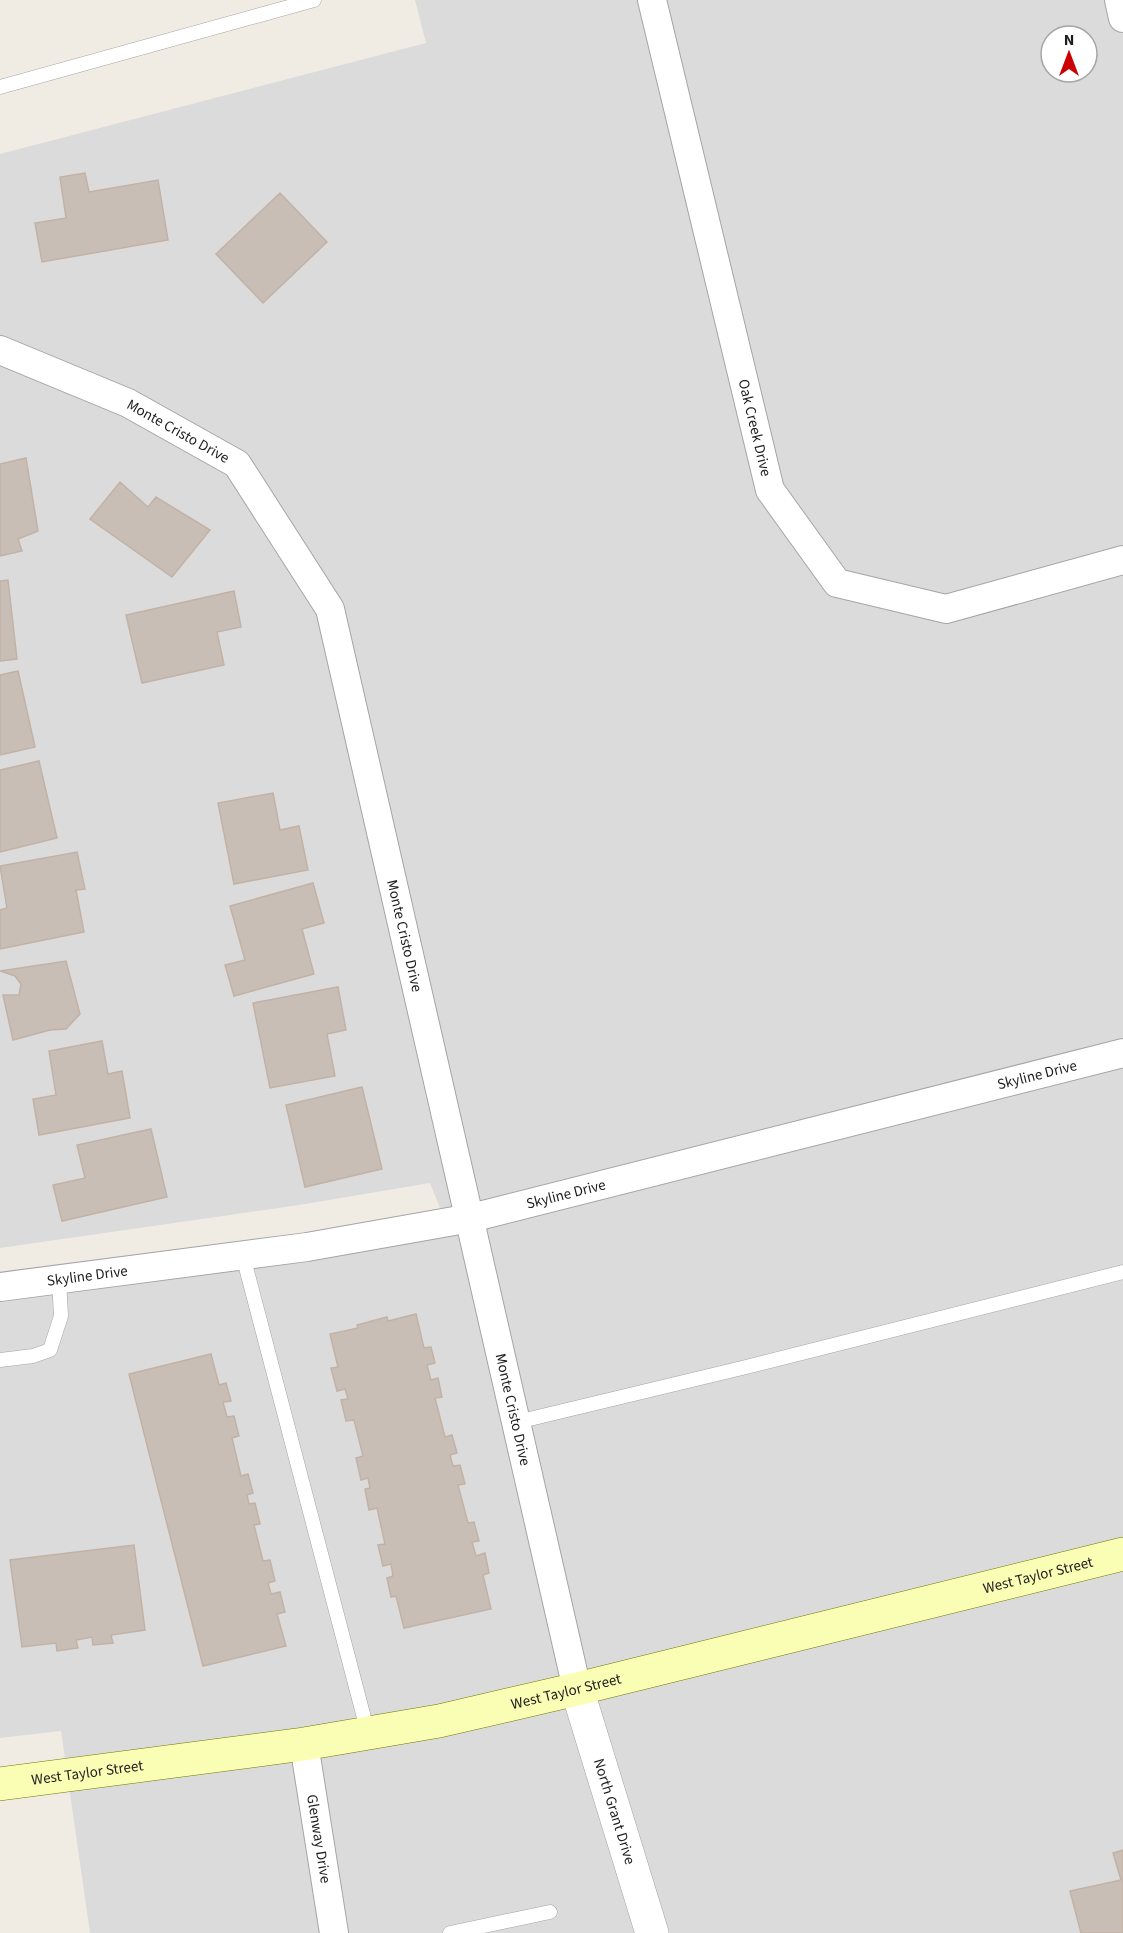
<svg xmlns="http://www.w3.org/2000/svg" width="1123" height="1933" font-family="'Source Sans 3',sans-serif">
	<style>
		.residential { fill: #dcdbdb; fill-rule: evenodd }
		.building { fill: #c8beb6; stroke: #c2b2a5; stroke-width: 1.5 }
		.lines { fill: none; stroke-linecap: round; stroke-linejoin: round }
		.service-casing { stroke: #a5a5a5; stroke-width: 15 }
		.minor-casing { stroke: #a5a5a5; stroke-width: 30 }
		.tertiary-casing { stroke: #a5a5a5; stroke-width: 34 }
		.secondary-casing { stroke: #6d7a00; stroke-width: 34 }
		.service { stroke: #fff; stroke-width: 14 }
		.minor { stroke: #fff; stroke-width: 28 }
		.tertiary { stroke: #fff; stroke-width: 33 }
		.secondary { stroke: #fafdb4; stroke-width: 33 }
		.labels { text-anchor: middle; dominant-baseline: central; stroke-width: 4.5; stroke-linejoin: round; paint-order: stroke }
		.street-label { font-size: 15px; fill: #1e1e1e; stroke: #fff }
	</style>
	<rect width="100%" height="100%" fill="#f0ece3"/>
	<path class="residential" d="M415,0H1123V1933H90L61,1731L0,1738V1296L451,1235L430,1183L299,1205L0,1248V154L426,43ZM1051,36H1087V72H1051Z"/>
	<path class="building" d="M85,173L89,192L158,180L168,240L42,262L35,223L66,218L60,177Z
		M280,193L327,242L263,303L216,254Z
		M26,458L38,531L18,539L22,551L0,556V464Z
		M120,482L148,507L156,497L210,530L172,577L90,519Z
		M8,580L17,659L0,661V581Z
		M234,591L241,627L217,632L224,665L142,683L126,615Z
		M18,671L35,747L0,755V675Z
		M39,761L57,838L0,852V770Z
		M273,793L280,830L299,826L308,870L234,884L218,803Z
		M77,852L85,889L76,890L84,932L0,949V910L7,908L0,866Z
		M313,883L324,923L302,929L314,974L234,996L225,965L245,960L230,906Z
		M66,961L80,1014L66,1029L50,1030L13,1040L3,995H19L21,984L15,976L0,971Z
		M338,987L346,1030L327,1034L335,1076L270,1088L253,1003Z
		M102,1041L108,1074L122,1071L130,1118L39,1135L33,1099L56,1095L49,1051Z
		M362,1087L382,1169L305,1187L286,1105Z
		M151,1129L167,1197L62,1221L53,1185L85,1178L77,1145Z
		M416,1314L424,1348L431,1347L435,1363L427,1365L431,1380L438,1378L442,1397L435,1398L445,1437L452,1435L457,1453L450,1455L453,1466L460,1465L465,1484L458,1485L468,1523L474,1522L479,1541L472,1542L476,1556L485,1553L489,1573L483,1575L491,1609L404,1628L396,1596L391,1597L387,1578L393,1576L391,1564L383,1566L378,1545L385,1544L377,1508L369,1510L365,1489L370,1488L368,1478L361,1480L356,1458L363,1456L354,1420L346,1421L341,1400L348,1399L345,1389L337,1391L331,1368L338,1367L330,1334L358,1328L357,1325L387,1317L388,1321Z
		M211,1354L219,1385L226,1383L231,1401L223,1402L227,1417L234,1416L239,1436L232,1438L241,1476L248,1474L253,1493L247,1495L249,1504L255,1503L260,1524L254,1525L263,1561L270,1560L275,1581L268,1583L271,1594L280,1592L285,1612L277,1614L286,1646L203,1666L129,1374Z
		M134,1545L145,1630L111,1635L113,1643L93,1645L92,1637L76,1640L78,1648L57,1651L56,1643L22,1647L10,1560Z
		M1123,1850V1933H1081L1070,1891L1121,1880L1113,1853Z"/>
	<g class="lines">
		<defs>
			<path id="service" d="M0,87L314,0
				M243,1256L368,1733
				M0,1360L33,1356L50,1350L61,1316L59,1279
				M517,1422L742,1368L1123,1272
				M450,1933L550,1912"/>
			<g id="minor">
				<path id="s1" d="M652,0L770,490L837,583L946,609L1123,560"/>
				<path d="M1119,0L1123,18"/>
				<path id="s2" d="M0,350L128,403L237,464L330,609L577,1689"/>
				<path id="s3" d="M0,1287L307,1247L471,1218L1123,1053"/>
				<path id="s4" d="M304,1744L334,1933"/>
			</g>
			<g id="tertiary">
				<path id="s5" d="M577,1689L652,1933"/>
			</g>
			<g id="secondary">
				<path id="s6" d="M0,1784L304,1744L439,1721L577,1689L1123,1554"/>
			</g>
		</defs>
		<use href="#service" class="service-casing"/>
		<use href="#minor" class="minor-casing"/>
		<use href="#tertiary" class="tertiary-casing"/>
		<use href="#secondary" class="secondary-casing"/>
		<use href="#service" class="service"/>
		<use href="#minor" class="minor"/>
		<use href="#tertiary" class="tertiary"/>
		<use href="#secondary" class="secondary"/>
	</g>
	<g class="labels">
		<g class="street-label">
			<text stroke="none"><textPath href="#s1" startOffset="440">Oak Creek Drive</textPath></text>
			<text stroke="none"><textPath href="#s2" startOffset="196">Monte Cristo Drive</textPath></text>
			<text stroke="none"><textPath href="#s2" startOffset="771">Monte Cristo Drive</textPath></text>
			<text stroke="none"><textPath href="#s3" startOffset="1060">Skyline Drive</textPath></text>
			<text stroke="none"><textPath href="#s3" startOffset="574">Skyline Drive</textPath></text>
			<text stroke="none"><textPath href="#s3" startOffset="88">Skyline Drive</textPath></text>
			<text stroke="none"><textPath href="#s2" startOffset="1257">Monte Cristo Drive</textPath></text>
			<text stroke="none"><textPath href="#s6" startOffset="1060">West Taylor Street</textPath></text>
			<text stroke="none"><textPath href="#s6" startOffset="574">West Taylor Street</textPath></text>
			<text stroke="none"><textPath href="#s6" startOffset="88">West Taylor Street</textPath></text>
			<text stroke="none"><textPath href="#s5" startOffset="128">North Grant Drive</textPath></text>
			<text stroke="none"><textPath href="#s4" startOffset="96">Glenway Drive</textPath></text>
		</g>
	</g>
	<g transform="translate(1069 54)"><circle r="28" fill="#ffffff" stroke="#a5a5a5" stroke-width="1.5"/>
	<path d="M0-4.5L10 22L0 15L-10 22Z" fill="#cc0000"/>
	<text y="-9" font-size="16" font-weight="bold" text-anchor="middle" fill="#1e1e1e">N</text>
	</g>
</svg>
